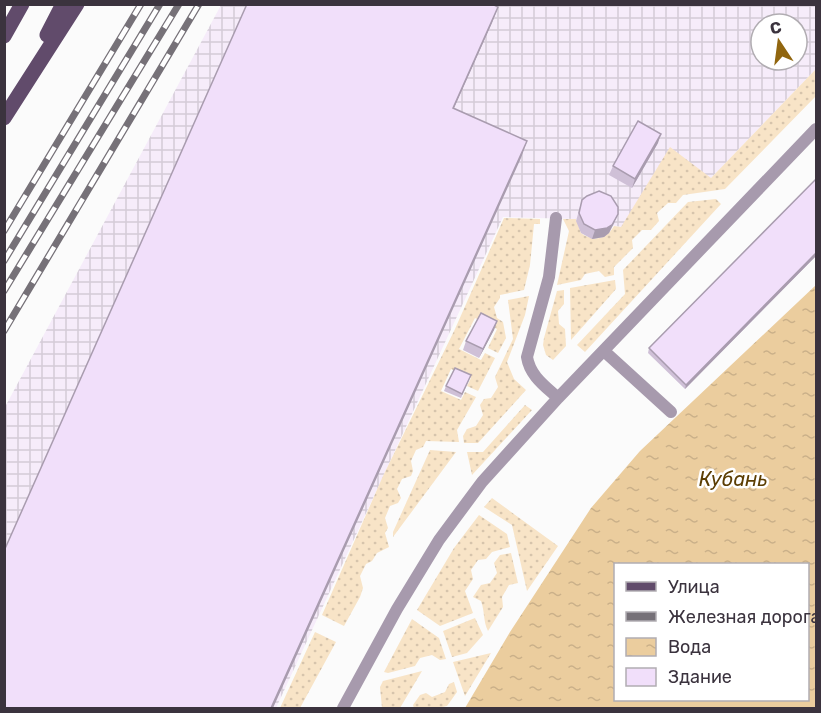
<svg xmlns="http://www.w3.org/2000/svg" width="821" height="713" font-family="Rubik,sans-serif">
	<style>
		.industrial { fill: url(#industrial-grid); fill-rule: evenodd }
		.grass { fill: url(#grass-dots) }
		.water { fill: url(#water-ripples); fill-rule: evenodd }
		.lines { fill: none; stroke-linecap: round; stroke-linejoin: round }
		.lane { stroke: #a79aad; stroke-width: 12 }
		.primary { stroke: #614b6b; stroke-width: 15 }
		.rail-casing { stroke: #767178; stroke-width: 7 }
		.rail { stroke: #fff; stroke-width: 4.5; stroke-dasharray: 14; stroke-linecap: butt }
		.wall { fill: #cfc0d7 }
		.shaded-wall { fill: #a99caf }
		.building { fill: #f1dffa; stroke: #a99caf; stroke-width: 1.5 }
		.labels { text-anchor: middle; dominant-baseline: central; stroke-width: 5; stroke-linejoin: round; paint-order: stroke }
		.water-label { font-size: 20px; font-style: italic; fill: #5c3e03; stroke: #fff }
	</style>
	<defs>
		<pattern id="industrial-grid" width="8" height="8" patternUnits="userSpaceOnUse" patternTransform="scale(1.5)"><rect width="8" height="8" fill="#f6ecfa"/><path d="M0 4h8M4 0v8" fill="none" stroke="#d4cbd7"/></pattern>
		<pattern id="grass-dots" width="8" height="8" patternUnits="userSpaceOnUse" patternTransform="scale(1.5)"><rect width="8" height="8" fill="#f8e4c7"/><path d="M2 2h.1M6 6h.1" fill="none" stroke="#d6c4ac" stroke-width="1.8" stroke-linecap="round"/></pattern>
		<pattern id="water-ripples" width="26" height="14" patternUnits="userSpaceOnUse" patternTransform="scale(1.5)"><rect width="26" height="14" fill="#ebcd9e"/><path d="M2 4q2-2 4 0t4 0M15 11q2-2 4 0t4 0" fill="none" stroke="#cab089"/></pattern>
	</defs>
	<rect width="100%" height="100%" fill="#fbfbfb"/>
	<path class="industrial" d="M221,5H816V69L711,178L621,227L576,219L503,217L276,708H5V407ZM761,24H797V60H761Z"/>
	<path class="grass" d="M816,69V96L725,189L683,195L676,203H668L657,213L659,221L651,230H642L632,240L633,248L614,267V275L605,277L599,271L585,274L581,280L557,285L569,231L563,219H576L581,233C593,242 606,240 614,226L621,227L670,147L711,178Z
		M716,199L721,204L585,352L577,345L625,294L623,270L688,202Z
		M504,218L540,219V224H534L530,265L524,290L500,295V298L494,307L497,318L503,322L506,338L498,353L488,348L497,329L475,318L459,349L481,360L485,353L495,358L478,391L467,386L471,378L451,369L441,391L461,400L465,392L476,397L457,430L459,442L426,441L423,447L416,450L411,461L413,471L411,476L402,479L397,489L401,498L398,503L390,506L385,518L388,528L385,533L389,547L377,553L372,561L366,564L360,576L363,588L360,597L344,626L322,615L383,476L455,329Z
		M615,280L616,289L571,340L570,288Z
		M564,290V304L558,311L559,324L565,329L566,346L553,360L546,355L543,345L544,338L557,291Z
		M529,296L525,315L507,362L514,379L526,390L478,443H464L463,436L467,429L476,426L483,415L480,405L484,399L491,398L498,387L495,377L513,339L508,300Z
		M525,405L532,410L472,475L467,452H483Z
		M430,450L456,452L393,537V532Z
		M492,498L558,546L527,591L512,525L484,507Z
		M479,515L507,534L510,547L492,552L486,559L478,560L471,570L473,579L465,591L473,613L440,626L417,610L454,548Z
		M511,553L518,583L509,585L502,597L503,607L488,631C483,621 485,612 481,601L473,597L481,585L490,583L497,573L494,563L500,555Z
		M475,618L483,635L467,653L452,657L443,631Z
		M412,619L439,638L446,659L440,660L432,655L420,658L415,666L388,673L384,672Z
		M315,632L336,642L300,708H280Z
		M491,653L465,696L453,662Z
		M422,671L400,708H382L380,687L383,681Z
		M454,682L457,692L447,706L438,708H414L413,705L420,695L426,693L432,697L445,692L449,684Z"/>
	<path class="water" d="M816,285V708H465L510,632L591,508L640,451ZM616,564H808V700H616Z"/>
	<g class="lines">
		<path class="lane" d="M556,218L549,277L527,357C530,376 545,386 558,398
			M604,351L671,412
			M343,708L397,609L439,540L482,482L558,398L816,129"/>
		<path class="primary" d="M47,35L63,4
			M4,36L22,4
			M4,118L77,4"/>
		<defs>
			<path id="rail" d="M4,231L141,4
				M4,261L160,4
				M4,291L179,4
				M4,331L199,4"/>
		</defs>
		<use href="#rail" class="rail-casing"/>
		<use href="#rail" class="rail"/>
	</g>
	<path class="wall" d="M658,143L632,188L609,175L613,166Z
		M816,179V256L685,389L648,353L649,348Z
		M582,200L615,222L609,233L604,237L592,239L581,233L576,221Z
		M497,321L494,330L479,358L463,350L466,341Z
		M469,380L461,398L444,391L446,386Z"/>
	<path class="shaded-wall" d="M498,7L492,23L447,124L453,108Z
		M661,134L658,143L632,188L635,179Z
		M527,141L521,158L273,708H271Z
		M618,214L609,233L604,237L592,239L595,230Z
		M816,253V256L685,389L686,385Z
		M497,321L494,330L479,358L483,349Z"/>
	<path class="building" d="M247,4H492L498,7L453,108L527,141L271,708H4V551Z
		M638,121L661,134L635,179L613,166Z
		M816,179V253L686,385L649,348Z
		M599,191L611,196L618,207V214L612,225L607,228L595,230L584,224L579,213L582,200L587,196Z
		M481,313L497,321L483,349L466,341Z
		M455,368L471,375L462,394L446,386Z"/>
	<g class="labels">
		<g class="water-label">
			<text x="733" y="479">Кубань</text>
		</g>
	</g>
	<rect width="821" height="713" fill="none" stroke="#3b333e" stroke-width="12"/>
	<rect x="614" y="563" width="195" height="138" fill="#ffffff" stroke="#b1adb2" stroke-width="1.5"/>
	<rect x="626" y="582" width="30" height="9" fill="#614b6b" stroke="#b1adb2" stroke-width="1.5"/>
	<text x="668" y="593" font-size="18" fill="#3b333e">Улица</text>
	<rect x="626" y="612" width="30" height="9" fill="#767178" stroke="#b1adb2" stroke-width="1.5"/>
	<text x="668" y="623" font-size="18" fill="#3b333e">Железная дорога</text>
	<rect x="626" y="638" width="30" height="18" fill="url(#water-ripples)" stroke="#b1adb2" stroke-width="1.5"/>
	<text x="668" y="653" font-size="18" fill="#3b333e">Вода</text>
	<rect x="626" y="668" width="30" height="18" fill="#f1dffa" stroke="#b1adb2" stroke-width="1.5"/>
	<text x="668" y="683" font-size="18" fill="#3b333e">Здание</text>
	<g transform="translate(779 42) rotate(347)"><circle r="28" fill="#ffffff" stroke="#b1adb2" stroke-width="1.5"/>
	<path d="M0-4.5L10 22L0 15L-10 22Z" fill="#91660f"/>
	<text y="-9" font-size="16" font-weight="bold" text-anchor="middle" fill="#3b333e">С</text>
	</g>
</svg>
